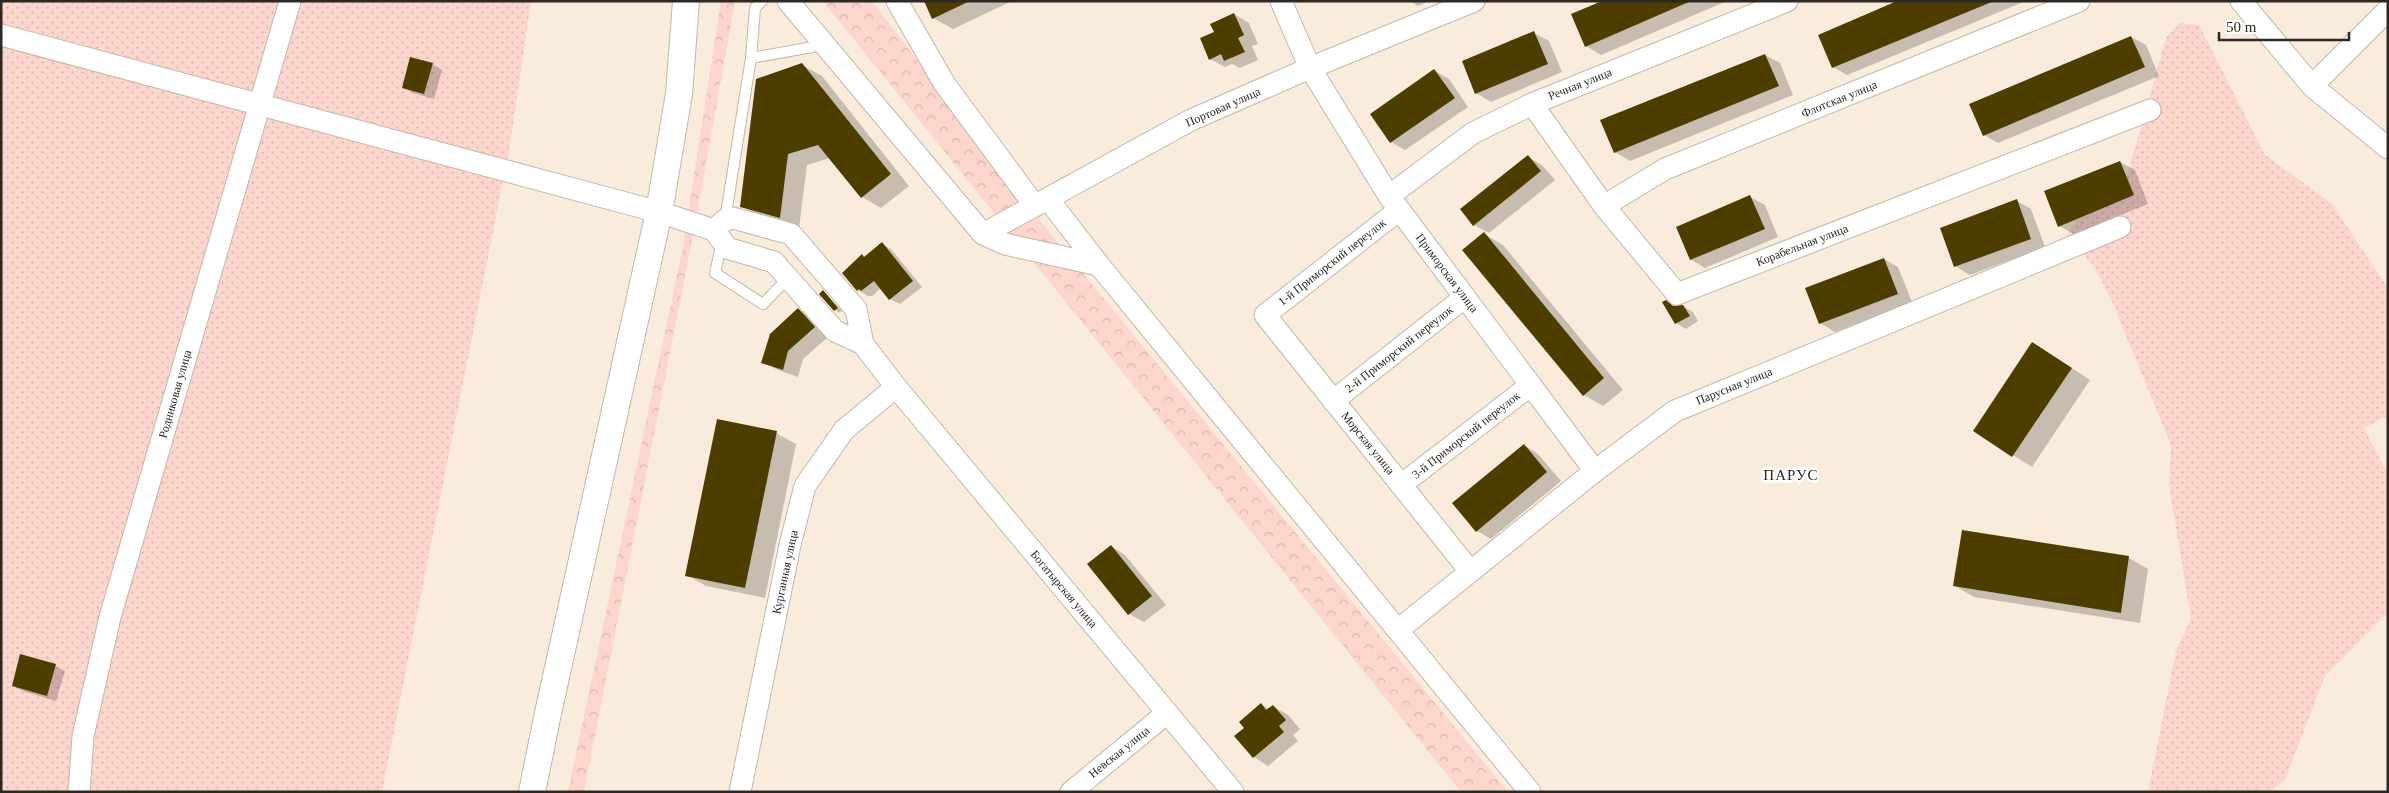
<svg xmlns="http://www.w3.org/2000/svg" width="2389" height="793" font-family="'Times New Roman',serif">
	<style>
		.grass { fill: url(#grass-dots) }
		.forest { fill: url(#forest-crowns) }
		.shadow { fill: #0003 }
		.building { fill: #4d3e00 }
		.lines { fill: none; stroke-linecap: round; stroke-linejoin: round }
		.service-casing { stroke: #c3b7a8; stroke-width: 12 }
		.minor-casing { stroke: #c3b7a8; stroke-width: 23 }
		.tertiary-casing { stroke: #c3b7a8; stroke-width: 28 }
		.service { stroke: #fff; stroke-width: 10 }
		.minor { stroke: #fff; stroke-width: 21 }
		.tertiary { stroke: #fff; stroke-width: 26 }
		.labels { text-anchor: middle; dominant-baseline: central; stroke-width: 5; stroke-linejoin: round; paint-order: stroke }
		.street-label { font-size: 12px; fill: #2d2823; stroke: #fff }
		.quarter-label { font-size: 15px; letter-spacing: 1px; fill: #2d2823; stroke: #fff }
	</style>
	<defs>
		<pattern id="grass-dots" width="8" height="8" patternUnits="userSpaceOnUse" patternTransform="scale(1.25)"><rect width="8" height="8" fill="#fcd5cd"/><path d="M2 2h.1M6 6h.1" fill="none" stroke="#d8b7b0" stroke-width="1.8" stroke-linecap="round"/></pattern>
		<pattern id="forest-crowns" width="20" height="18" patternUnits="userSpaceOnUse" patternTransform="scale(1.25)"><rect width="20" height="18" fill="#fcd5cd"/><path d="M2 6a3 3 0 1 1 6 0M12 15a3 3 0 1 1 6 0" fill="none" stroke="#d8b7b0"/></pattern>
	</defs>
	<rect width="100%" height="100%" fill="#f9ecdd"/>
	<path class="grass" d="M1,1H531L510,145L382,792H1Z
		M2180,23L2199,25L2265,155L2332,204L2388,288V419L2382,418L2364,428L2388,475V616H2384L2325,676L2285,780L2269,792H2148L2176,651L2191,618L2169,485L2171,445L2111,299L2093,265L2066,236L2086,207L2124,187L2166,38Z"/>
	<path class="forest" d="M721,1H735L699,204L584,792H568L682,252Z
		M823,1H872L1023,200L1508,792H1461Z"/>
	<path class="shadow" d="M925,1H1012L953,29L933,18Z
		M1410,1H1429L1418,6Z
		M1605,1H1727L1601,55L1586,46Z
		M1906,1H2026L1847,75L1833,67Z
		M1234,14L1249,23L1258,44L1252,46L1258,60L1240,68L1232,64L1225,67L1210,59L1215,33Z
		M1534,33L1549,41L1562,72L1491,102L1476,93Z
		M2131,37L2146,45L2159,76L1998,143L1984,135Z
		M1765,55L1780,63L1793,95L1630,161L1615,152Z
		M432,64L442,70L434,99L413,93L403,87Z
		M802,65L822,76L909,186L881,208L862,197L830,158L807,165L799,228L761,218L742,206Z
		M1434,70L1449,79L1468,107L1405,150L1391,142Z
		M1528,157L1542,165L1555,180L1489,233L1474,225Z
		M2120,162L2135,170L2148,204L2074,234L2059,226Z
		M1750,197L1765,205L1778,237L1705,268L1690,259Z
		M2017,201L2031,209L2045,247L1970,275L1955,266Z
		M1484,234L1503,245L1623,390L1603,406L1584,395Z
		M882,244L891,249L922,287L900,304L890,299L881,288L872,296H868L858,290L843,273Z
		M1884,259L1898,267L1912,302L1835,332L1820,323Z
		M823,291L842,311L839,313L820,294Z
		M1666,302L1675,307L1683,306L1693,312L1698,321L1686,329L1676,323Z
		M799,310L813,318L829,336L803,359L798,377L778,370L763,362Z
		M2033,343L2090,380L2032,467L1974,431Z
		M776,433L796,444L765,598L706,586L687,575Z
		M1524,445L1538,454L1561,481L1491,539L1477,531Z
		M1963,531L2129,558L2148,569L2140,623L1974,597L1955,586Z
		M1111,546L1125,555L1166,605L1144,622L1129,614Z
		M55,666L65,671L56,701L23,691L13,686Z
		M1261,704L1269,709L1273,706L1288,715L1300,729L1293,735L1298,741L1268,766L1254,757L1236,736L1246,728Z"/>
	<path class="building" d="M924,1H970L932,19Z
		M1602,1H1691L1585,47L1571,14Z
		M1897,1H1994L1832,68L1818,35Z
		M1234,13L1244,35L1238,38L1245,52L1224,61L1221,54L1209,60L1200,38L1214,32L1210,24Z
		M1534,31L1548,64L1475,94L1462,61Z
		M2131,36L2145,67L1983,136L1969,104Z
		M1765,54L1779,86L1614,153L1600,120Z
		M410,57L433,63L424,94L402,88Z
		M802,63L891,174L861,198L818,145L788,154L780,218L740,207L756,79Z
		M1434,69L1455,98L1390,143L1370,114Z
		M1528,155L1541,171L1473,226L1460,209Z
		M2120,161L2134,195L2058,227L2044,191Z
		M1750,195L1765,229L1690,260L1676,227Z
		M2017,199L2031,239L1954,267L1940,228Z
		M1484,232L1604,378L1583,396L1462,250Z
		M882,242L913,281L889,300L874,281L861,291L859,289L857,291L842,273L862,254L864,257Z
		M1884,258L1898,294L1819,324L1805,288Z
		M823,290L838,308L834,311L819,294Z
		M1666,300L1673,306L1683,305L1690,316L1675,324L1662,302Z
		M798,308L815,327L788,351L783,370L761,363L770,334Z
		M2032,342L2072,368L2012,457L1973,431Z
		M717,419L777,431L745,588L685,576Z
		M1524,444L1547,472L1476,532L1452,503Z
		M1962,530L2129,556L2121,613L1953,586Z
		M1111,545L1152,596L1128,615L1087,564Z
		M20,654L56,664L47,696L12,686Z
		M1261,703L1266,710L1273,705L1286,720L1279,726L1284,732L1253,758L1234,736L1244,728L1239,722Z"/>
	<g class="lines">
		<defs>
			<path id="service" d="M751,58L824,45
				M725,220L751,58L755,8L762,1
				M722,242L715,273L763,304L788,278"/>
			<path id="minor" d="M788,1L983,234L1005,244L1099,265L1530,792
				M897,1L944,83L1035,206
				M1281,1L1310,68L1389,196L1595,471
				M2241,1L2312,86L2388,148
				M1,35L659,212L714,230L727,248L774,262L835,331L863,344L896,387L1233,792
				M2312,86L2388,10
				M1532,104L1604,206L1677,294L2150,110
				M1389,196L1473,133L1532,104L1787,1
				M1048,199L1099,265
				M1604,206L1665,169L2079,1
				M1399,210L1265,315L1470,571
				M714,230L725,220L733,218L791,234L856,309L863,344
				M983,234L1191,120L1310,68L1474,1
				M1333,401L1465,297
				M1401,485L1531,385
				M1398,630L1595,471L1675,411L2120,227
				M79,792L83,736L110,617L290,1
				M740,792L790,545L805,486L844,430L896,387
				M1071,792L1167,713"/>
			<path id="tertiary" d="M532,792L548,713L659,212L679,94L686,1"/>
		</defs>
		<use href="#service" class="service-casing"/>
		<use href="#minor" class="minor-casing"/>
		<use href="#tertiary" class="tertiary-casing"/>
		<use href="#service" class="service"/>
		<use href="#minor" class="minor"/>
		<use href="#tertiary" class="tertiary"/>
	</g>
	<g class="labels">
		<g class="street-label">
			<text transform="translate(1580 84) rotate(-22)">Речная улица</text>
			<text transform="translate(1839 99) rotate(-22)">Флотская улица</text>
			<text transform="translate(1223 107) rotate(-24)">Портовая улица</text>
			<text transform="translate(1802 245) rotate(-21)">Корабельная улица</text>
			<text transform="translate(1332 262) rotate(-38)">1-й Приморский переулок</text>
			<text transform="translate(1447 273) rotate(53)">Приморская улица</text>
			<text transform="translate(1399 349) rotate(-38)">2-й Приморский переулок</text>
			<text transform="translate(1734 386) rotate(-22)">Парусная улица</text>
			<text transform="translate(175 394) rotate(-74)">Родниковая улица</text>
			<text transform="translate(1466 435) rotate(-38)">3-й Приморский переулок</text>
			<text transform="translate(1368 443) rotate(51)">Морская улица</text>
			<text transform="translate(785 572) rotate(-78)">Курганная улица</text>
			<text transform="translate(1064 589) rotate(50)">Богатырская улица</text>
			<text transform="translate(1119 752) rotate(-39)">Невская улица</text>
		</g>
		<g class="quarter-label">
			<text x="1791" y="475">ПАРУС</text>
		</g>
	</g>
	<rect width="2389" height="793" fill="none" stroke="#2d2823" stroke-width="5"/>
	<path d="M2219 32v8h130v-8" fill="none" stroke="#2d2823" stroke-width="2.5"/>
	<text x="2226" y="32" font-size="15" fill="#2d2823" stroke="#ffffff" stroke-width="4" paint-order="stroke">50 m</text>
</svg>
